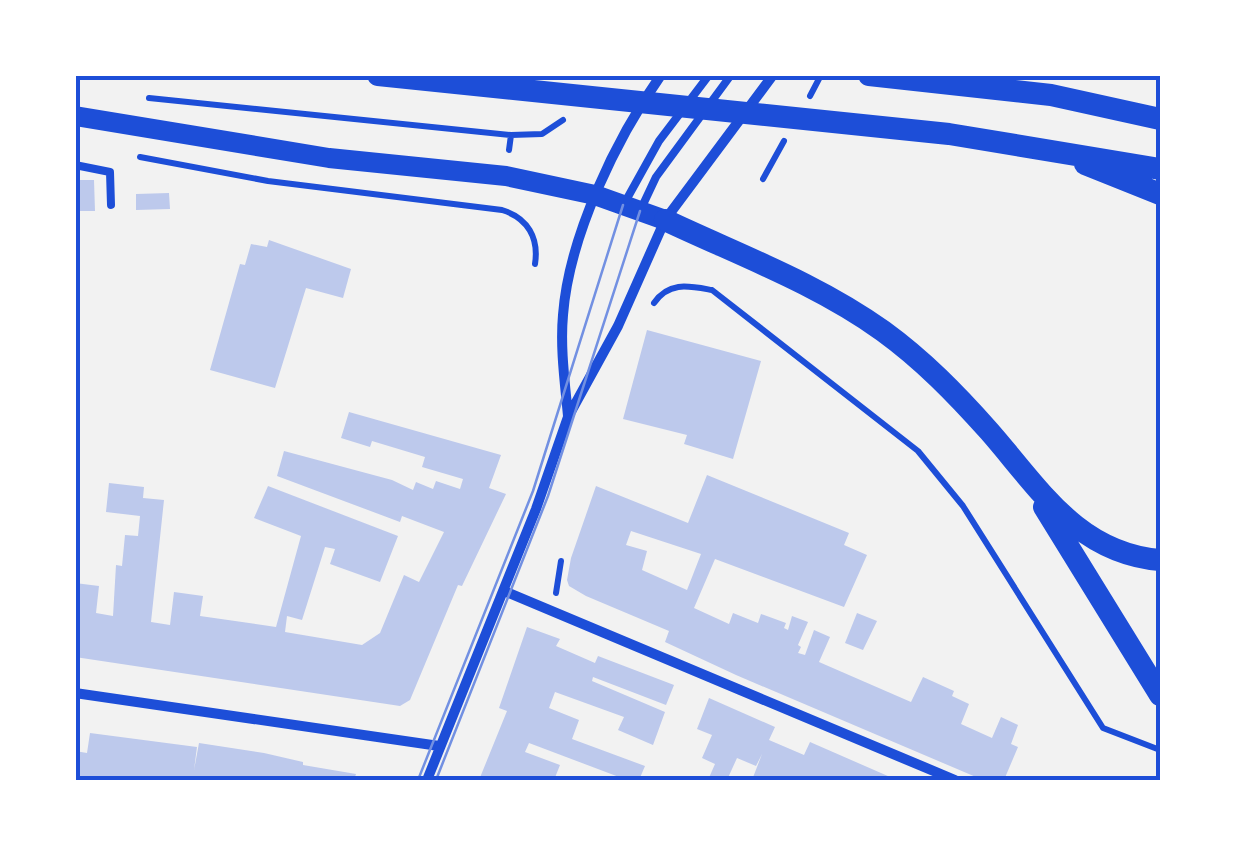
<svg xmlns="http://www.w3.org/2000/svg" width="1235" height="855" font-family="'Work Sans',sans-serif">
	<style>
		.building { fill: #bdc9ec; fill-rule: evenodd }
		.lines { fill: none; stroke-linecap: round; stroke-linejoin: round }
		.path { stroke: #1d4ed8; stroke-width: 6 }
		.service { stroke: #1d4ed8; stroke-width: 8 }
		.minor { stroke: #1d4ed8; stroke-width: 10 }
		.secondary { stroke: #1d4ed8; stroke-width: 20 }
		.trunk { stroke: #1d4ed8; stroke-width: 22 }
		.tram { stroke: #7290e2; stroke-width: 2.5 }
		.neatline { fill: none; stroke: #1d4ed8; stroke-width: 4 }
	</style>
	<rect width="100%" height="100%" fill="#f2f2f2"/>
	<path class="building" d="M75,180H94L95,211H75Z
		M169,193L170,209L136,210V194Z
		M269,240L351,269L343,298L306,288L275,388L210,370L240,264L245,265L251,244L267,247Z
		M647,330L761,361L733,459L684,444L687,435L623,419Z
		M349,412L501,455L489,488L506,494L462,586L458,585L410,700L400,706L75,657V583L99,586L96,613L113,616L116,565L122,566L125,535L138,536L140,516L106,512L109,483L144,487L143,498L164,500L151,622L170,625L174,592L203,596L200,616L276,627L301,536L254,518L268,486L398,536L380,582L330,564L335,549L325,547L302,620L287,616L285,632L362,645L380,633L404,575L419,582L444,532L402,516L400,522L277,476L284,451L392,480L413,490L416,482L433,489L436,481L460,489L463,479L422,467L425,457L372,441L370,447L341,438Z
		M707,475L849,533L844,545L867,555L844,607L715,559L694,608L729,624L733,613L758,623L761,614L786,623L784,628L788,630L792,616L808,622L798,645L801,647L798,653L805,655L814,630L830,637L819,662L911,702L923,677L954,691L952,696L969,704L961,724L992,738L1001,717L1018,725L1011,744L1018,747L1004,780H983L736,675L665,642L669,631L586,596L569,586L567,580L571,558L596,486L688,523ZM631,531L701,554L687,590L642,570L647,551L626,545Z
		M857,613L877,621L863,650L845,643Z
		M527,627L560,639L556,646L595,663L598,656L674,685L666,705L593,677L592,681L665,712L653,745L618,730L624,717L555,692L549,708L579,720L572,739L645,766L639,780H627L529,743L525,752L560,765L554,780H479L507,711L499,708Z
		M709,698L775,727L769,740L804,755L810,742L897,780H752L762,754L756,766L737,758L727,780H708L715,764L702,758L712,735L697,729Z
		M90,733L197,747L194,770L199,743L264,753L303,762V765L356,774L354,780H75V751L87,753Z"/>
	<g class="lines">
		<path class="path" d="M810,96L821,75
			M149,98L511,135
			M509,150L511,135L542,134L563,120
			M140,157L268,181L502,210C528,218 539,238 535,264
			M763,179L784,141
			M654,303C669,281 689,286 712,290L918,451L963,506L1103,728L1160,750
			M556,593L561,561"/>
		<path class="service" d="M75,165L110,172L111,205
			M624,204L659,141L709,75
			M640,211L656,177L731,75"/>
		<path class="minor" d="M568,416C565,383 560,348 563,315C569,236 616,139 661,75
			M504,591L955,780
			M75,693L439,746
			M427,780L536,509L568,417L618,326L665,220L773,75"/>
		<path class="secondary" d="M75,116L329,158L506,176L595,195L665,220"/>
		<path class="trunk" d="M378,75L949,134L1160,169
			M869,75L1051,95L1160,119
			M1085,164L1160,194
			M665,220C739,255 816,283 883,331C923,360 956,394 989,431C1039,488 1077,553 1160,560
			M1044,507L1160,695"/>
		<path class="tram" d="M418,780L533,491L623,205
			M436,780L548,496L640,211"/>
	</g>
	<rect width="1235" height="855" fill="none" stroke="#ffffff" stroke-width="155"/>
	<rect x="78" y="78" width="1080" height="700" class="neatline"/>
</svg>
